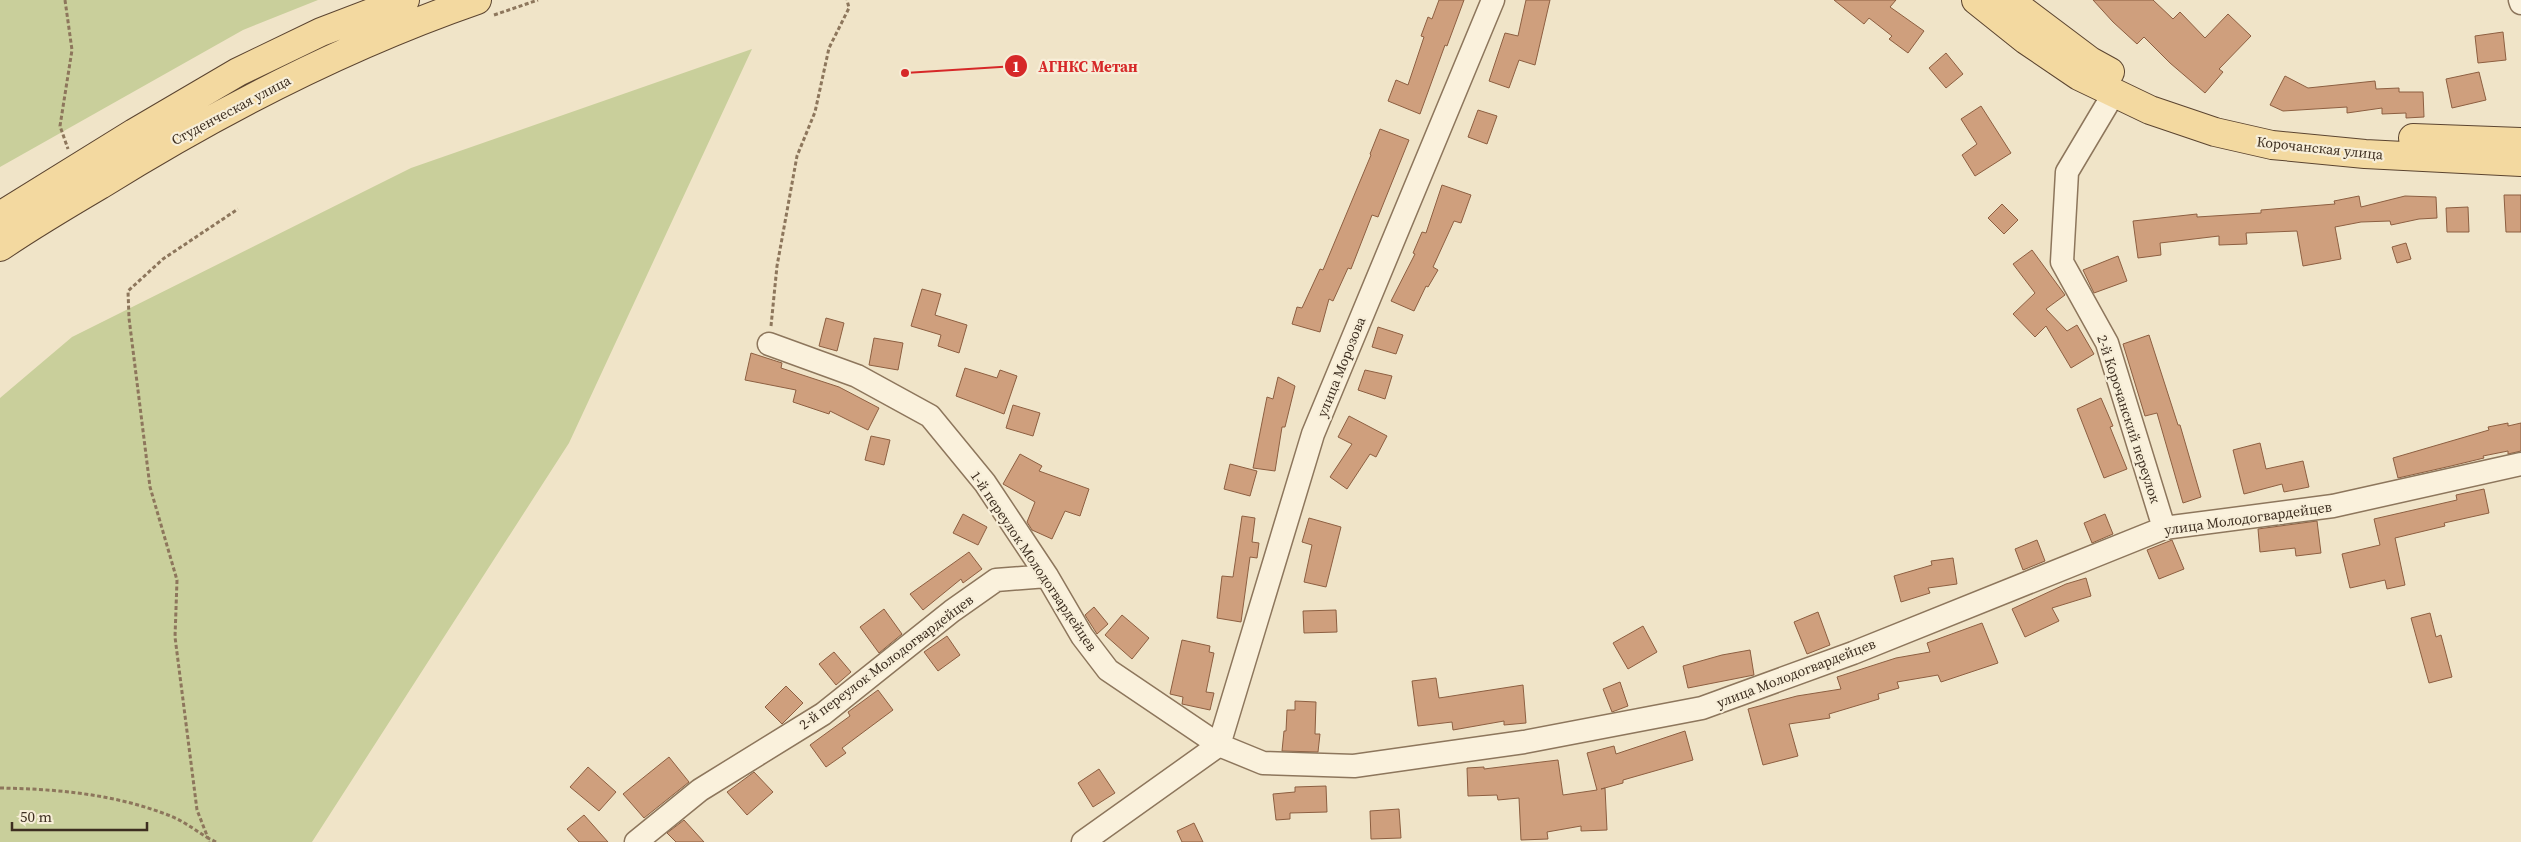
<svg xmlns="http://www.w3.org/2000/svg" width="2521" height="842" font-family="'Source Serif 4',serif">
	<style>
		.green { fill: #c9cf9b }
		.building { fill: #cf9f7d; stroke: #8d5f41 }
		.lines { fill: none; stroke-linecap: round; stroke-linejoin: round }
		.minor-casing { stroke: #8d765c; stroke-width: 25 }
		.major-casing { stroke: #5b4430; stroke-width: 30 }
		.path { stroke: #8d765c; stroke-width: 3; stroke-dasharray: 4 2.5; stroke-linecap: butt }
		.minor { stroke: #faf1dc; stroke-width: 22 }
		.major { stroke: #f3d9a0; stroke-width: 28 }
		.labels { text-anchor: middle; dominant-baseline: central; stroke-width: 4.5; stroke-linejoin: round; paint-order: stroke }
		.street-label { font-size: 14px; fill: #3d2e20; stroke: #f7eed8 }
		.leader { fill: none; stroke: #d62828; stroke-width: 2 }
		.callout-dot { fill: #d62828; stroke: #f7eed8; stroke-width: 2 }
		.mark-label { font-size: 15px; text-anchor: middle; font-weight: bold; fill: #fff }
		.callout-label { font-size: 15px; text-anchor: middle; font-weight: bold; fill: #d62828; stroke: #f7eed8; stroke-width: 4.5; stroke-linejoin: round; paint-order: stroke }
	</style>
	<rect width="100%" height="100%" fill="#f0e4c8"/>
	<path class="green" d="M0,0H318L243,30L0,167Z
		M752,49L569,443L312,842H0V398L72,337L411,168Z"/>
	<path class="building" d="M1439,0H1464L1447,46L1445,45L1420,114L1388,101L1396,80L1408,85L1424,37L1421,36L1428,17L1432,19Z
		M1526,0H1550L1535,65L1519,60L1509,88L1489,81L1505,33L1518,36Z
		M1834,0H1896L1890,7L1924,31L1908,53L1889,39L1892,36L1869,18L1864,24Z
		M2093,0H2153L2173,19L2180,12L2205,38L2228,14L2251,36L2219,69L2223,72L2205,93L2170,63L2144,37L2137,44L2113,22Z
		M2503,32L2506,60L2478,63L2475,36Z
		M1946,53L1963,74L1946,88L1929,68Z
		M2479,72L2486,100L2452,108L2446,79Z
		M2285,76L2308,88L2375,81L2376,89L2399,88V92H2423L2424,117L2406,118V113L2382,114V108L2347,113V107L2283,111L2270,105Z
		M1981,106L2011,153L1975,176L1962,155L1977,144L1961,119Z
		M1478,110L1497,116L1487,144L1468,137Z
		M1380,129L1409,140L1378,217L1372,215L1351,269L1348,268L1333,301L1329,299L1320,332L1292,324L1297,307L1302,308L1320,269L1323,270L1371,155L1370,154Z
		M1442,185L1471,195L1461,223L1454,221L1433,267L1438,270L1428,287L1426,286L1414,311L1391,301L1415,254L1413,253L1422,232L1426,233Z
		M2504,195H2521V232H2506Z
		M2359,196L2361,207L2405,196L2436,197L2437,218L2419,219L2391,225L2390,221L2361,222L2335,227L2341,259L2303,266L2297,231L2246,233L2247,244L2219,245V236L2160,243L2161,255L2138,258L2133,221L2197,214V217L2261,213V210L2335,204L2334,201Z
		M2002,204L2018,220L2004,234L1988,218Z
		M2468,207L2469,232H2447L2446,208Z
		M2406,243L2411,259L2397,263L2392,247Z
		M2032,250L2065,295L2046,309L2067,331L2077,325L2094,354L2071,368L2046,326L2035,337L2013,314L2035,293L2013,264Z
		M2118,256L2127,281L2094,293L2083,270Z
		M922,289L941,294L935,315L967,325L959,353L938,346L941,335L911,326Z
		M826,318L844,323L837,351L819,346Z
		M1378,327L1403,335L1396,354L1372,347Z
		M2149,335L2178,425H2180L2201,497L2183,503L2157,413L2145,416L2123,344Z
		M874,338L903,343L898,370L869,365Z
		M751,353L782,363L781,368L839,387L879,408L868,430L830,411L829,414L793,402L796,390L745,380Z
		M965,368L997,378L1000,370L1017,376L1004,414L956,396Z
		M1365,370L1392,376L1385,399L1358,390Z
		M1278,377L1295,386L1285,427H1282L1275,471L1253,468L1267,397L1273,399Z
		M2101,398L2113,426L2110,427L2127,469L2104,478L2077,409Z
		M1013,405L1040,413L1033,436L1006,428Z
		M1349,416L1387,436L1376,457L1370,454L1347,489L1330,477L1352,444L1338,437Z
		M2508,423V426L2521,423V451L2508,454V451L2483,456L2484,458L2451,466L2398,478L2393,458L2489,430L2488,427Z
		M871,436L890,440L884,465L865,460Z
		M2260,443L2266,469L2303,461L2309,487L2284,492L2282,484L2244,494L2233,450Z
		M1020,454L1042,466L1039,471L1089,489L1080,516L1065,511L1052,539L1032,530L1027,522L1035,502L1003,484Z
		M1230,464L1257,471L1250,496L1224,489Z
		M2484,489L2489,513L2444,523L2445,526L2395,538L2405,585L2387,589L2385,580L2350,588L2342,554L2380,545L2374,519L2457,500L2456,495Z
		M963,514L987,527L978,545L953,533Z
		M2105,514L2113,534L2092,543L2084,523Z
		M1242,516L1255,518L1252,542L1259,543L1257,558L1250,557L1241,622L1217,618L1222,576L1233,577Z
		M1309,518L1341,527L1326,587L1304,582L1312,545L1302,542Z
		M2317,521L2321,553L2296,556L2295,548L2260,552L2258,529Z
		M2037,540L2045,561L2023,570L2015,549Z
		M2172,540L2184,569L2159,579L2147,550Z
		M969,552L982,569L963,583L961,579L923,610L910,594Z
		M1953,558L1957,584L1928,588L1930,593L1901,602L1894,576L1932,565L1931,561Z
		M2086,578L2091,596L2052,608L2059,621L2025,637L2012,609L2066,584Z
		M1094,607L1108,624L1097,634L1085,615Z
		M884,609L902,634L879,653L860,627Z
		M1336,610L1337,632L1304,633L1303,611Z
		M1818,612L1830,645L1807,654L1794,622Z
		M2430,613L2436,637L2441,635L2452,677L2429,683L2411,618Z
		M1122,615L1149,638L1132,659L1105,635Z
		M1982,623L1998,663L1941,682L1938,675L1897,682L1899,688L1878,694L1879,699L1829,714L1830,718L1789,724L1798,756L1763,765L1748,709L1797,696L1841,689L1837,677L1896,658L1930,652L1927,643Z
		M1643,626L1657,652L1628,669L1613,643Z
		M947,636L960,655L938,671L924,652Z
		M1182,640L1210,646L1209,652L1214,653L1206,692L1214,693L1210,710L1182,704L1183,697L1170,694Z
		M1750,650L1754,675L1688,688L1683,666L1722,655Z
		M834,652L851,672L836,685L819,664Z
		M1436,678L1439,698L1523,685L1526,723L1504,725V721L1453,730L1452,722L1418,726L1412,681Z
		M1620,682L1628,706L1612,712L1603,689Z
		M786,686L803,703L782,724L765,707Z
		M878,690L893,710L842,748L846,753L826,767L810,745L850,716L848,712Z
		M1295,701L1316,702L1315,734H1320L1318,752L1282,751L1284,731H1286L1287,710H1295Z
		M1685,731L1693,760L1623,780V783L1601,789L1605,788L1607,830L1581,831V826L1547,832L1548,839L1521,840L1519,798L1498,800L1497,795L1468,796L1467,768L1484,767V769L1558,760L1563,795L1597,790L1587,753L1614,746L1616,754Z
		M669,757L689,782L644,818L623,794Z
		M588,767L616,792L599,811L570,787Z
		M1099,769L1115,793L1093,807L1078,783Z
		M754,772L773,792L747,815L727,792Z
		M1326,786L1327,812L1290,813V819L1276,820L1273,794L1295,792V787Z
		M1399,809L1401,838L1371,839L1370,811Z
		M584,815L608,842H579L567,829Z
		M684,820L704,842H676L667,833Z
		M1194,823L1203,842H1182L1177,831Z"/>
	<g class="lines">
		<defs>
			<path id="minor" d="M2520,0L2521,3
				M2114,93L2067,172L2062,262L2107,343L2164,528
				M769,344L857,376L930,416L985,483L1047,576L1082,636L1108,670L1219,745L1313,434L1493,0
				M636,842L700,790L823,714L952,611L996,580L1047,576
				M1083,842L1219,745L1263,763L1354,766L1524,742L1702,708L1853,653L2164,528L2333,506L2521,464"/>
			<path id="major" d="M1976,0L2026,40L2079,76L2150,110L2215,132L2272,145L2365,154L2521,162
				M2009,0L2090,61L2110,72
				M2413,138L2521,142
				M0,216L134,133L238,72L321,32L405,0
				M0,247C32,225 66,205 100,185C219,111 344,46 477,0"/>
		</defs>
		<use href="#minor" class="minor-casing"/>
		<use href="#major" class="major-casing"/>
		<path class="path" d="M65,0L72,50L60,126L68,149
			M494,15L538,0
			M771,326L777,266L797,156L815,112L829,48L849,8L847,0
			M0,788C57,789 114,794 168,815C182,820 195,830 208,838L209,842
			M216,842L208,838L197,810L175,637L177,580L150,487L129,318L128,291L163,259L238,209"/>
		<use href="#minor" class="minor"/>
		<use href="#major" class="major"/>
	</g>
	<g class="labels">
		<g class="street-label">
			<text transform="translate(231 110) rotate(-28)">Студенческая улица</text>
			<text transform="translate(2320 148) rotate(6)">Корочанская улица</text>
			<text transform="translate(1341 367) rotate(-68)">улица Морозова</text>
			<text transform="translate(2129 419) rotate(72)">2-й Корочанский переулок</text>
			<text transform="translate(2248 518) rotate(-8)">улица Молодогвардейцев</text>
			<text transform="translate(1034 561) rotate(56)">1-й переулок Молодогвардейцев</text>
			<text transform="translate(886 662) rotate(-37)">2-й переулок Молодогвардейцев</text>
			<text transform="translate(1796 673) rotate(-21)">улица Молодогвардейцев</text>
		</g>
	</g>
	<path class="leader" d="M905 73L1016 66"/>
	<g class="callout-dot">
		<circle cx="905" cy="73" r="5"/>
		<circle cx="1016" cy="66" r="12"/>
	</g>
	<g class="mark-label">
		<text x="1016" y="72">1</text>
	</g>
	<g class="callout-label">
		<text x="1088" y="72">АГНКС Метан</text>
	</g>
	<path d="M12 822v8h135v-8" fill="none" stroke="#3d2e20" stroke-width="2.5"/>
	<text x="20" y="822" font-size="15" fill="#3d2e20" stroke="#f7eed8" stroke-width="4" paint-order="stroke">50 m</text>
</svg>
